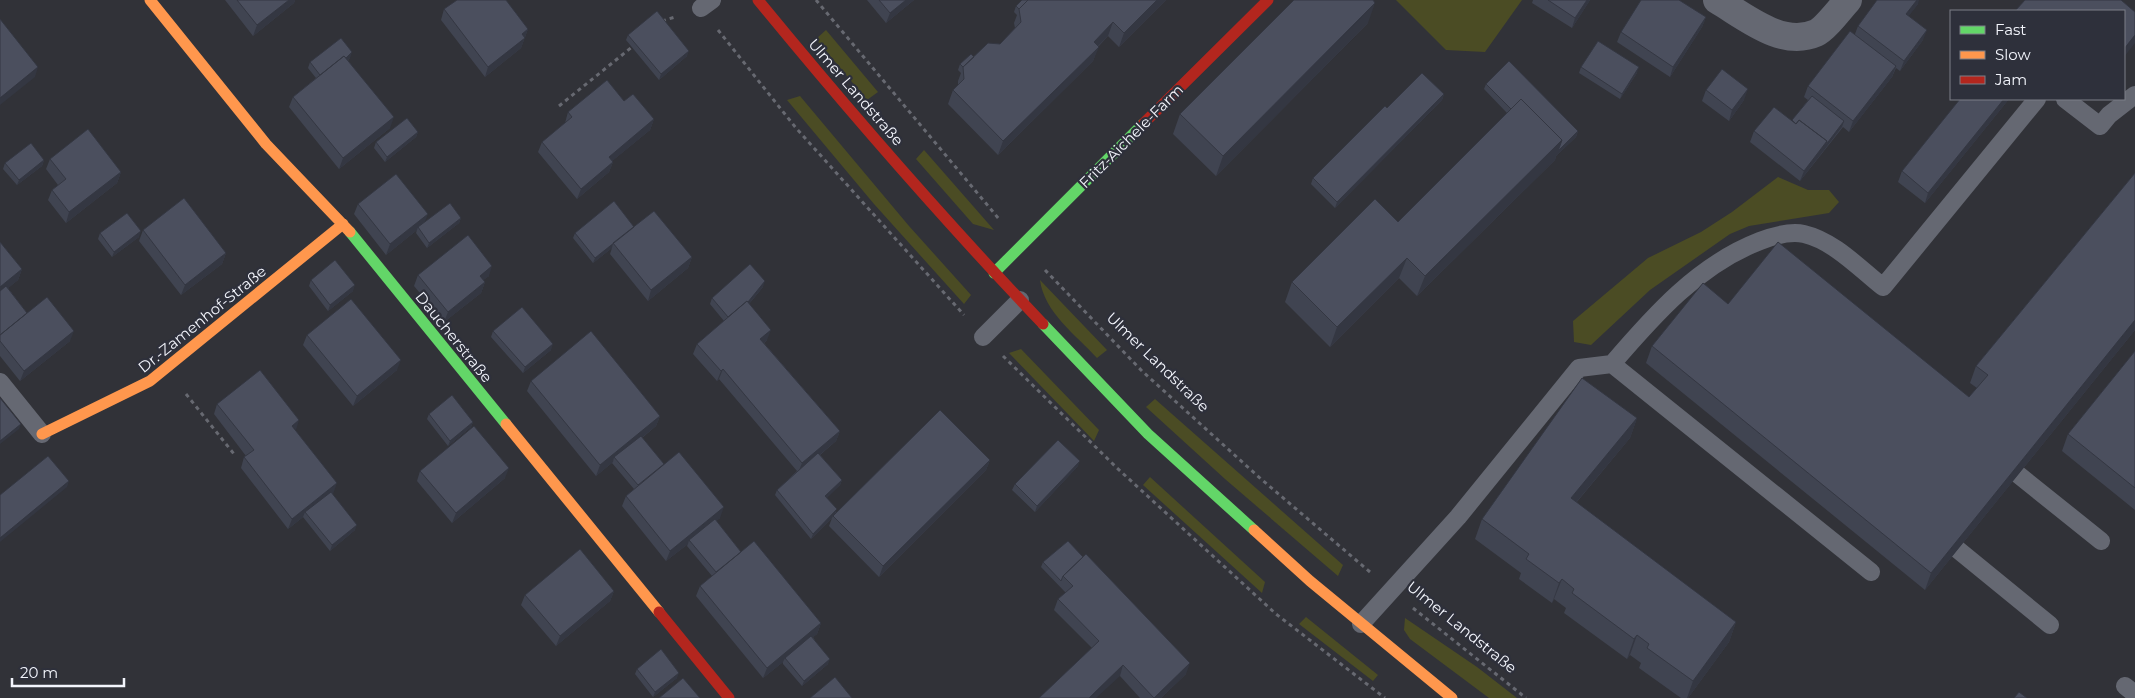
<svg xmlns="http://www.w3.org/2000/svg" width="2135" height="698" font-family="Montserrat,sans-serif">
	<style>
		.green { fill: #4b4c24 }
		.lines { fill: none; stroke-linecap: round; stroke-linejoin: round }
		.path { stroke: #676971; stroke-width: 3; stroke-dasharray: 4 4; stroke-linecap: butt }
		.lane { stroke: #656872; stroke-width: 18 }
		.street { stroke: #656872; stroke-width: 28 }
		.fast { stroke: #63d668; stroke-width: 11 }
		.slow { stroke: #ff974d; stroke-width: 11 }
		.jam { stroke: #b3261e; stroke-width: 11 }
		.wall { fill: #404451 }
		.shaded-wall { fill: #343742 }
		.building { fill: #4b4f5e; stroke: #343742 }
		.labels { text-anchor: middle; dominant-baseline: central; stroke-width: 4.5; stroke-linejoin: round; paint-order: stroke }
		.street-label { font-size: 15px; fill: #f3f5fc; stroke: #2e303b }
	</style>
	<rect width="100%" height="100%" fill="#313238"/>
	<path class="green" d="M1396,0H1522L1485,52L1446,50Z
		M826,30L878,92L867,100L816,39Z
		M800,96L909,226L971,295L964,304L874,204L787,100Z
		M924,150L994,230L973,224L916,159Z
		M1778,177L1808,190H1829L1839,202L1829,213L1749,226L1730,234L1650,290L1591,345L1574,342L1573,321L1648,258L1701,232L1732,212Z
		M1040,280L1107,350L1097,358C1076,335 1044,312 1040,280Z
		M1021,349L1099,430L1094,441L1009,353Z
		M1155,399L1343,565L1338,576L1225,479L1146,407Z
		M1150,477L1265,582L1262,593L1143,485Z
		M1306,617L1378,675L1373,681L1299,624Z
		M1405,618L1477,667L1517,698H1489L1410,639L1404,630Z"/>
	<g class="lines">
		<path class="path" d="M816,0L999,219
			M662,21L675,17
			M718,30L796,128L964,315
			M559,106L632,47
			M1045,270L1142,371L1261,479L1370,572
			M1003,356L1117,468L1276,614L1385,698
			M186,394L234,454
			M1413,608L1526,698"/>
		<path class="lane" d="M701,8L712,0
			M2065,99L2100,126L2109,115L2135,95
			M983,337L1020,300
			M1612,364L1871,572
			M0,382L42,434
			M2000,460L2101,541
			M1957,549L2050,625
			M1361,624L1458,517L1579,368L1612,364C1654,315 1698,265 1760,241C1773,236 1790,231 1804,234C1834,241 1859,268 1883,287L2037,99
			M2125,686L2135,694"/>
		<path class="street" d="M1717,0C1746,17 1782,48 1816,33C1825,29 1841,8 1848,0"/>
		<path class="fast" d="M350,232L506,424
			M994,273L1143,124
			M1043,324L1148,434L1254,530"/>
		<path class="slow" d="M150,0L266,144L350,232
			M506,424L659,612
			M42,434L150,381L343,224
			M1254,530L1310,581L1452,698"/>
		<path class="jam" d="M758,0C849,111 944,220 1043,324
			M1143,124L1268,0
			M659,612L729,698"/>
	</g>
	<path class="wall" d="M225,0H295L294,3L253,36Z
		M867,0H914L886,23Z
		M1166,0L1119,47L1108,36L1098,47L1093,61L998,155L948,104L953,90L958,85V81L961,73L958,70L960,64L1000,44L1015,28L1014,23L1017,15L1014,12L1016,6Z
		M1533,0H1590L1572,28L1532,3Z
		M1918,4L1908,16L1923,40L1900,71L1896,68L1892,77L1849,132L1843,127L1800,181L1750,142L1754,131L1792,121L1808,100L1804,97L1808,86L1855,34L1858,26Z
		M444,9L528,29L521,48L485,77L441,20Z
		M1706,17L1702,27L1670,77L1617,42L1621,32Z
		M1368,23L1216,176L1173,134L1180,114Z
		M628,35L687,56L659,80L626,40Z
		M350,58L348,60L390,128L339,169L289,107L293,97L316,78L308,68L310,62Z
		M1581,67L1637,73L1620,99L1579,73Z
		M1486,84L1578,131L1576,137L1556,156L1555,160L1417,296L1399,278L1330,347L1285,302L1292,282L1398,222L1507,113L1484,89Z
		M1706,90L1744,100L1729,121L1702,101Z
		M1444,94L1442,100L1335,208L1311,184L1313,178L1387,108Z
		M2009,99L1925,203L1898,182L1902,171Z
		M624,101L654,119L650,130L612,161L613,162L609,172L577,199L538,152L542,142L565,123L568,112Z
		M418,132L416,137L385,162L374,148L376,142Z
		M50,159L121,172L117,183L66,223L48,200L52,190L58,185L46,169Z
		M44,160L42,166L17,185L3,169L5,163Z
		M2135,173V330L1925,590L1646,363L1652,346L1728,304L1969,397L1977,388L1970,383L1976,366Z
		M358,204L425,222L461,218L459,223L427,248L416,233L417,230L386,255L354,214Z
		M634,227L692,257L688,268L648,301L610,254L612,248L593,263L573,238L575,233Z
		M143,230L226,253L222,264L181,295L139,241Z
		M100,233L139,237L112,257L98,239Z
		M0,242L22,269L18,280L8,288L27,313L70,341L20,381L0,356Z
		M418,275L489,276L483,280L485,282L481,293L444,322L414,286Z
		M311,280L353,291L328,311L309,286Z
		M763,287L749,304L767,340L764,343L840,431L836,441L820,455L842,480L840,485L826,498L836,512L990,460L986,470L879,577L829,526L832,518L811,539L775,495L777,490L797,471L719,379L717,381L693,354L697,344L724,321L710,304L712,298Z
		M493,331L551,350L523,373L491,337Z
		M307,335L397,370L353,406L303,345Z
		M2135,351V510L2062,451L2068,434Z
		M531,381L660,416L656,426L642,438L664,464L720,518L716,521L741,552L821,623L817,634L813,637L828,664L802,686L783,664V662L763,678L696,596L700,586L712,576L687,546L688,544L666,561L622,506L626,496L634,489L612,463L613,462L596,476L527,391Z
		M217,404L295,430L333,494H332L355,530L330,551L303,517L288,529L241,468L244,457L246,456L214,414Z
		M429,414L473,422L471,427L448,446L427,419Z
		M1637,418L1630,438L1576,503L1736,622L1729,642L1688,698H1681L1639,668L1641,663L1630,655L1627,659L1564,613L1566,608L1554,599L1552,603L1519,579L1521,573L1475,539L1482,519Z
		M1078,466L1035,512L1012,490L1015,484Z
		M420,471L505,478L452,523L417,481Z
		M1068,541L1186,674L1161,698H1140L1120,676L1054,610L1058,599L1066,593L1041,567L1043,562Z
		M614,591L610,601L556,646L521,605L525,595Z
		M637,669L677,678L653,697L635,674Z"/>
	<path class="shaded-wall" d="M289,0H295L294,3L253,36L257,25Z
		M906,0H914L886,23L890,13Z
		M1157,0H1166L1119,47L1124,33Z
		M1587,0H1590L1572,28L1575,18Z
		M1917,0H1919L1918,4L1902,25L1906,14Z
		M1375,3L1368,23L1216,176L1223,156Z
		M1706,17L1702,27L1670,77L1673,67Z
		M1113,22L1108,36L1088,56L1094,42Z
		M528,29L521,48L485,77L488,67L522,34Z
		M1927,30L1923,40L1900,71L1904,61Z
		M2135,35V43L2124,57V49Z
		M1099,47L1093,61L998,155L1003,141Z
		M689,51L687,56L659,80L661,74Z
		M352,52L350,58L319,82L321,77Z
		M1896,66L1892,77L1849,132L1853,121Z
		M38,67L35,77L0,105V98Z
		M1639,67L1637,73L1620,99L1622,94Z
		M1748,89L1744,100L1729,121L1732,110Z
		M1444,94L1442,100L1335,208L1337,202Z
		M2004,99H2009L1925,203L1928,193Z
		M394,117L390,128L339,169L343,158Z
		M654,119L650,130L605,167L609,157Z
		M1844,121L1842,127L1800,181L1804,171L1827,141Z
		M1578,131L1576,137L1556,156L1555,160L1417,296L1425,276L1562,140Z
		M418,132L416,137L385,162L387,157Z
		M44,160L42,166L17,185L19,180Z
		M613,162L609,172L577,199L581,189Z
		M121,172L117,183L66,223L69,212Z
		M428,214L424,224L418,227L417,230L386,255L390,244Z
		M461,218L459,223L427,248L429,243Z
		M634,227L613,243L612,248L593,263L595,258Z
		M141,231L139,237L112,257L114,252Z
		M226,253L222,264L181,295L185,285Z
		M692,257L688,268L648,301L651,290Z
		M1407,258L1399,278L1330,347L1337,327Z
		M492,266L489,276L476,286L480,276Z
		M22,269L18,280L0,295V287Z
		M765,281L763,287L743,311L727,325Z
		M485,282L481,293L444,322L448,312Z
		M355,285L353,291L328,311L330,305Z
		M2135,320V330L1925,590L1931,573Z
		M771,330L767,340L757,349L760,339Z
		M74,331L70,341L20,381L24,371Z
		M553,344L551,350L523,373L525,367Z
		M401,360L397,370L353,406L357,396Z
		M723,369L719,379L717,381L721,371Z
		M660,416L656,426L616,459L614,457L613,462L596,476L600,465Z
		M1637,418L1630,438L1563,518L1571,498Z
		M299,420L296,430L292,426Z
		M473,422L471,427L448,446L450,441Z
		M21,424L19,429L0,444V441Z
		M840,431L836,441L798,473L802,463Z
		M990,460L986,470L879,577L883,566Z
		M1080,461L1078,466L1035,512L1037,506Z
		M509,468L505,478L452,523L456,513Z
		M842,480L840,485L823,502L825,496Z
		M69,481L67,487L0,542V538Z
		M337,483L333,494L307,514L305,512L303,517L288,529L292,519Z
		M724,507L720,518L690,542L689,540L688,544L666,561L670,551Z
		M837,509L835,514L833,516L832,518L811,539L813,534Z
		M357,525L355,530L330,551L332,545Z
		M1562,579L1554,599L1552,603L1559,583Z
		M614,591L610,601L556,646L560,636Z
		M1736,622L1729,642L1688,698H1687L1693,681Z
		M821,623L817,634L786,659L785,658L783,662L763,678L767,668Z
		M1637,635L1630,655L1627,659L1634,639Z
		M830,659L828,664L802,686L804,681Z
		M1190,663L1186,674L1161,698H1154Z
		M1123,665L1120,676L1096,698H1089Z
		M679,673L677,678L653,697L655,692Z"/>
	<path class="building" d="M237,0H289L257,25Z
		M457,0H506L528,29L522,34L525,38L488,67L444,9Z
		M879,0H906L890,13Z
		M1022,0H1028L1019,9L1016,6Z
		M1028,0H1157L1124,33L1113,22L1094,42L1099,47L1003,141L953,90L964,79L963,67L988,43L1000,44L1021,22L1019,9Z
		M1294,0H1373L1375,3L1223,156L1180,114Z
		M1548,0H1587L1575,18Z
		M1641,0H1679L1706,17L1673,67L1621,32Z
		M1877,0H1917L1906,14L1927,30L1904,61L1858,26Z
		M2025,0H2121L2135,12V35L2124,49V11H2015Z
		M657,11L689,51L661,74L628,35Z
		M0,19L38,67L0,98Z
		M1850,31L1896,66L1853,121L1808,86Z
		M341,38L352,52L346,58L344,56L320,75L310,62Z
		M1598,41L1639,67L1622,94L1581,67Z
		M971,54L974,57L963,67L960,64Z
		M344,56L394,117L343,158L293,97Z
		M1509,61L1578,131L1558,151L1562,140L1521,99L1511,109L1486,84Z
		M1722,69L1748,89L1732,110L1706,90Z
		M1422,73L1444,94L1337,202L1313,178L1385,106L1387,108Z
		M607,80L624,101L633,94L654,119L609,157L613,162L581,189L542,142L572,117L568,112Z
		M1812,96L1844,121L1825,146L1827,141L1799,120L1796,124L1792,120Z
		M1521,99L1562,140L1425,276L1407,258L1337,327L1292,282L1375,199L1398,222Z
		M1960,99H2004L1928,193L1902,171Z
		M1774,107L1796,124L1799,120L1827,141L1804,171L1754,131Z
		M407,118L418,132L387,157L376,142Z
		M88,129L121,172L69,212L52,190L66,179L50,159Z
		M31,143L44,160L19,180L5,163Z
		M2135,173V320L1931,573L1652,346L1703,283L1728,304L1778,242L1969,397L1988,375L1976,366Z
		M396,174L428,214L390,244L358,204Z
		M184,198L226,253L185,285L143,230Z
		M614,201L634,227L595,258L575,233Z
		M450,203L461,218L429,243L418,227Z
		M654,211L692,257L651,290L613,243Z
		M127,213L141,231L114,252L100,233Z
		M468,235L492,266L480,276L485,282L448,312L418,275Z
		M0,242L22,269L0,287Z
		M335,260L355,285L330,305L311,280Z
		M750,264L765,281L748,302L747,301L728,317L712,298Z
		M6,286L27,313L0,335V291Z
		M47,297L74,331L24,371L0,341V335Z
		M351,299L401,360L357,396L307,335Z
		M747,301L771,330L760,339L840,431L802,463L723,369L721,371L697,344Z
		M522,307L553,344L525,367L493,331Z
		M591,331L660,416L600,465L531,381Z
		M2135,351V488L2068,434Z
		M260,370L299,420L292,426L337,483L292,519L244,457L254,450L217,404Z
		M1582,378L1637,418L1571,498L1736,622L1693,681L1647,648L1649,644L1637,635L1634,639L1572,593L1574,589L1562,579L1559,583L1526,559L1529,554L1482,519Z
		M452,395L473,422L450,441L429,414Z
		M0,398L21,424L0,441Z
		M940,410L990,460L883,566L833,516Z
		M474,426L509,468L456,513L420,471Z
		M641,436L664,464L638,485L614,457Z
		M1058,440L1080,461L1037,506L1015,484Z
		M679,452L724,507L670,551L626,496Z
		M818,453L842,480L825,496L837,509L813,534L777,490Z
		M48,456L69,481L0,538V495Z
		M331,492L357,525L332,545L305,512Z
		M715,519L741,552L716,572L689,540Z
		M754,541L821,623L767,668L700,586Z
		M1068,541L1083,557L1063,576L1061,581L1043,562Z
		M580,549L614,591L560,636L525,595Z
		M1086,554L1190,663L1154,698L1123,665L1089,698H1039L1099,641L1058,599L1073,586L1063,576Z
		M811,636L830,659L804,681L785,658Z
		M661,649L679,673L655,692L637,669Z
		M835,677L852,698H810Z
		M683,678L700,698H659Z
		M2019,692L2027,698H2014Z"/>
	<g class="labels">
		<g class="street-label">
			<text transform="translate(856 92) rotate(49)">Ulmer Landstraße</text>
			<text transform="translate(1131 136) rotate(-45)">Fritz-Aichele-Farm</text>
			<text transform="translate(202 319) rotate(-39)">Dr.-Zamenhof-Straße</text>
			<text transform="translate(454 337) rotate(51)">Daucherstraße</text>
			<text transform="translate(1158 362) rotate(44)">Ulmer Landstraße</text>
			<text transform="translate(1462 627) rotate(39)">Ulmer Landstraße</text>
		</g>
	</g>
	<rect x="1950" y="10" width="175" height="90" fill="#2e303b" stroke="#7d7f88"/>
	<rect x="1960" y="26" width="25" height="8" fill="#63d668" stroke="#7d7f88"/>
	<text x="1995" y="35" font-size="15" fill="#f3f5fc">Fast</text>
	<rect x="1960" y="51" width="25" height="8" fill="#ff974d" stroke="#7d7f88"/>
	<text x="1995" y="60" font-size="15" fill="#f3f5fc">Slow</text>
	<rect x="1960" y="76" width="25" height="8" fill="#b3261e" stroke="#7d7f88"/>
	<text x="1995" y="85" font-size="15" fill="#f3f5fc">Jam</text>
	<path d="M12 678v8h112v-8" fill="none" stroke="#f3f5fc" stroke-width="2.5"/>
	<text x="20" y="678" font-size="15" fill="#f3f5fc" stroke="#2e303b" stroke-width="4" paint-order="stroke">20 m</text>
</svg>
